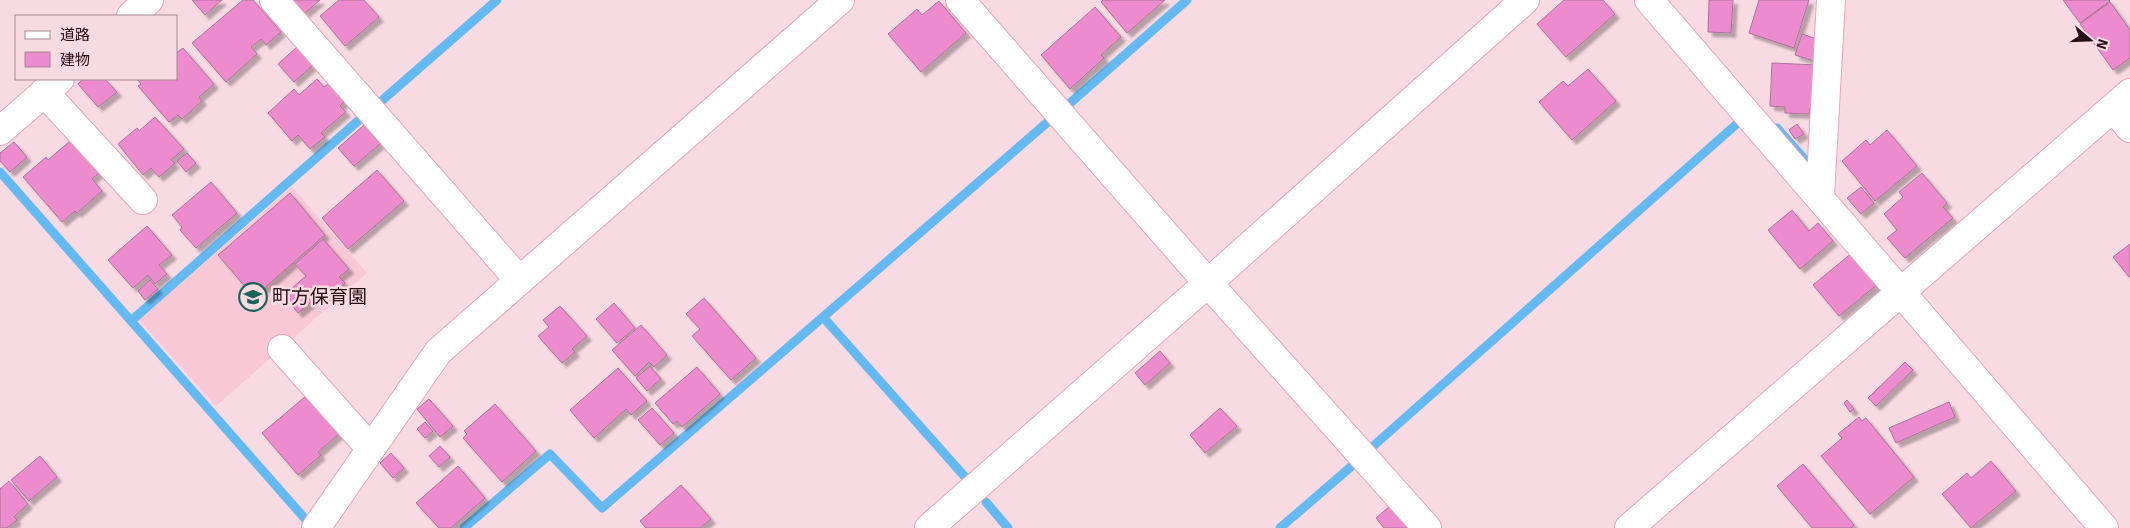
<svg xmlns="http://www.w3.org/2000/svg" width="2130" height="528" font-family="Signika,'Noto Sans JP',sans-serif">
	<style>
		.built { fill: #f9c8d6 }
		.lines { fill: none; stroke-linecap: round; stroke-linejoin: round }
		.stream { stroke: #64b9f1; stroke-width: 9 }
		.building { fill: #ec8bce; stroke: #ab7399; filter: url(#shadow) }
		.minor-casing { stroke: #e9a3b9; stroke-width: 30 }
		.minor { stroke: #fff; stroke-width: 28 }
		.labels { text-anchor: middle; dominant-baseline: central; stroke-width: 5; stroke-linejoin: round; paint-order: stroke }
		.poi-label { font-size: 19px; fill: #260d16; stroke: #f8dae2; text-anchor: start }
	</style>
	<defs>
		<filter id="shadow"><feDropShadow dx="4.5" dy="4.5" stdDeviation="1" flood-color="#0004"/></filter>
	</defs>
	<rect width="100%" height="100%" fill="#f8dae2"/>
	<path class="built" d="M292,187L367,273L216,406L139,320Z"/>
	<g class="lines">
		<path class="stream" d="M378,104L497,0
			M1069,104L1187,0
			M1777,128L1813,169
			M0,172L307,521
			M823,317L1050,120
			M131,321L359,120
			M1371,448L1740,121
			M986,502L1008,528
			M464,528L550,454L602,508L823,317L966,478
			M1280,528L1353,465"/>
	</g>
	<path class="building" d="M192,0H222L205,15Z
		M243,0H253L281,32L266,45L261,39L251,47L257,54L226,82L192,43Z
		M293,0H320L305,13Z
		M339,0H364L379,17L345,46L320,16Z
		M1103,0H1165L1127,33L1101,2Z
		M1564,0H1603L1615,14L1566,57L1537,24Z
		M1709,0H1733L1731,33L1708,32Z
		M1759,0H1809L1794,48L1749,33Z
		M2063,0H2109L2110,1L2080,23Z
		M939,1L966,33L921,72L888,34L917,9L922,15Z
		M2110,2L2130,30V58L2113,70L2080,24Z
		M1095,7L1121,37L1101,55L1104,58L1070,89L1041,55Z
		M1802,34L1820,40L1814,61L1795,55Z
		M297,47L313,65L294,82L278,64Z
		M183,48L214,84L199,97L202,101L182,119L178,115L169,122L138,86L141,84L137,79H176V53Z
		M1772,63L1818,65L1815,109L1810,108L1809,114L1785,113V107L1770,106Z
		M1588,69L1616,101L1572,140L1539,102L1563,81L1568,86Z
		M83,79H105L117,92L98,107L78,84Z
		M317,79L324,87L329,83L345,101L340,106L346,112L321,133L325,137L310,149L298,135L292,141L268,113L294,89L299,95Z
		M155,117L184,149L171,160L175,163L159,177L151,168L143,175L118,144L137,128L139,131Z
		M1797,124L1804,134L1795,139L1789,130Z
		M364,125L380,144L354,166L338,148Z
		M1887,130L1917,166L1875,201L1842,161L1866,140L1870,145Z
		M71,140L99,173L92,179L102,191L77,213L75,211L62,222L23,177L46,157L48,160Z
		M14,142L27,157L10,172L0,161V153Z
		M187,153L196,163L186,172L177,161Z
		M377,170L404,201L348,249L322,218Z
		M1922,173L1947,203L1943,207L1953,218L1905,258L1887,238L1897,230L1884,214L1903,197L1899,192Z
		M211,182L237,213L196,248L180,230L182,227L172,215Z
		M1861,187L1874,203L1861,214L1847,198Z
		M290,193L325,235L254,297L218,255Z
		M1792,210L1809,231L1818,223L1833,241L1800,269L1768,230Z
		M147,226L172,255L159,265L167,274L155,284L148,275L133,288L108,260Z
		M323,239L349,269L339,277L345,283L325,301L320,295L298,313L284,295L306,276L295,264Z
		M2130,244V276L2129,277L2113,257Z
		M1853,252L1879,283L1839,316L1813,285Z
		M150,280L158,289L145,300L138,291Z
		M704,298L756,358L731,380L692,336L700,329L686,314Z
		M614,303L635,328L617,343L596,319Z
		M560,306L587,336L572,349L575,352L562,363L538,336L549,327L543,320Z
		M641,325L667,355L654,367L649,362L635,376L612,350Z
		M1160,351L1170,363L1145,385L1135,373Z
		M1905,362L1913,370L1876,406L1868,398Z
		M650,366L661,379L647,391L636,378Z
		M697,367L720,394L682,427L677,421L673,424L655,403Z
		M618,368L647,401L631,415L626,409L594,438L570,410Z
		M306,396L339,434L318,452L321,455L298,475L262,433Z
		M429,399L453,426L440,437L417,409Z
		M1847,400L1854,409L1850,412L1844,403Z
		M1949,402L1955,417L1896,443L1889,428Z
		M495,404L536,451L502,482L463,438L467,434L464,431Z
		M652,408L674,433L660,445L638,420Z
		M1220,408L1237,426L1205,453L1190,435Z
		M1859,417L1862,421L1866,418L1914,477L1870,514L1821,456L1842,438L1838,434Z
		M425,422L433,431L425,438L417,429Z
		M440,446L450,457L439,467L429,456Z
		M391,453L404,468L393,478L380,463Z
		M40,456L57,477L29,501L11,480Z
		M1991,461L2016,491L1971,528L1942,494L1967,473L1971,478Z
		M1803,464L1854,525L1851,528H1812L1777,486Z
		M458,466L485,498L451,528H439L416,503Z
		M9,481L28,504L14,517L17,520L7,528H0V489Z
		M681,485L711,519L700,528H646L640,521Z
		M1390,506L1409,528H1384L1376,518Z"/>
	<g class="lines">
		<defs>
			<path id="minor" d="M274,0L519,280
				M960,0L1208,283L1427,528
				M1649,0L2104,528
				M131,16L149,0
				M44,92L143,200
				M2113,108L2130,128
				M0,131L60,79
				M1820,196L1831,0
				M282,349L370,448
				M316,528L438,352L840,0
				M929,528L1208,283L1525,0
				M1629,528L2130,93"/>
		</defs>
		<use href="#minor" class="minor-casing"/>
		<use href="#minor" class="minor"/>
	</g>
	<defs>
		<symbol id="school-ring" viewBox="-11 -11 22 22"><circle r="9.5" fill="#f8dae2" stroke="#1c6357" stroke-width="1.5"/><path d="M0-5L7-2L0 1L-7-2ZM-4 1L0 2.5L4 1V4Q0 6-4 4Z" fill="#1c6357"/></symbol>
	</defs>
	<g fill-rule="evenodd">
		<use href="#school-ring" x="237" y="281" width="32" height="32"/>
	</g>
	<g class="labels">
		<g class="poi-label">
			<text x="272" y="297">町方保育園</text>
		</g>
	</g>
	<rect x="15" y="15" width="162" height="65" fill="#f8dae2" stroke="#a48890"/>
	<rect x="25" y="31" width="25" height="8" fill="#ffffff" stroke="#a48890"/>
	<text x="60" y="40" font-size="15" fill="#260d16">道路</text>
	<rect x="25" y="52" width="25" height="15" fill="#ec8bce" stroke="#a48890"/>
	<text x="60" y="65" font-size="15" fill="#260d16">建物</text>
	<g transform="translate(2090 40) rotate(109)" stroke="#f8dae2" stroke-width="4" paint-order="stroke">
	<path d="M0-4L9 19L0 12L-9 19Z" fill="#260d16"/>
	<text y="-8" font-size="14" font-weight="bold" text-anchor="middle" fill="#260d16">N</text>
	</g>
</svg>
